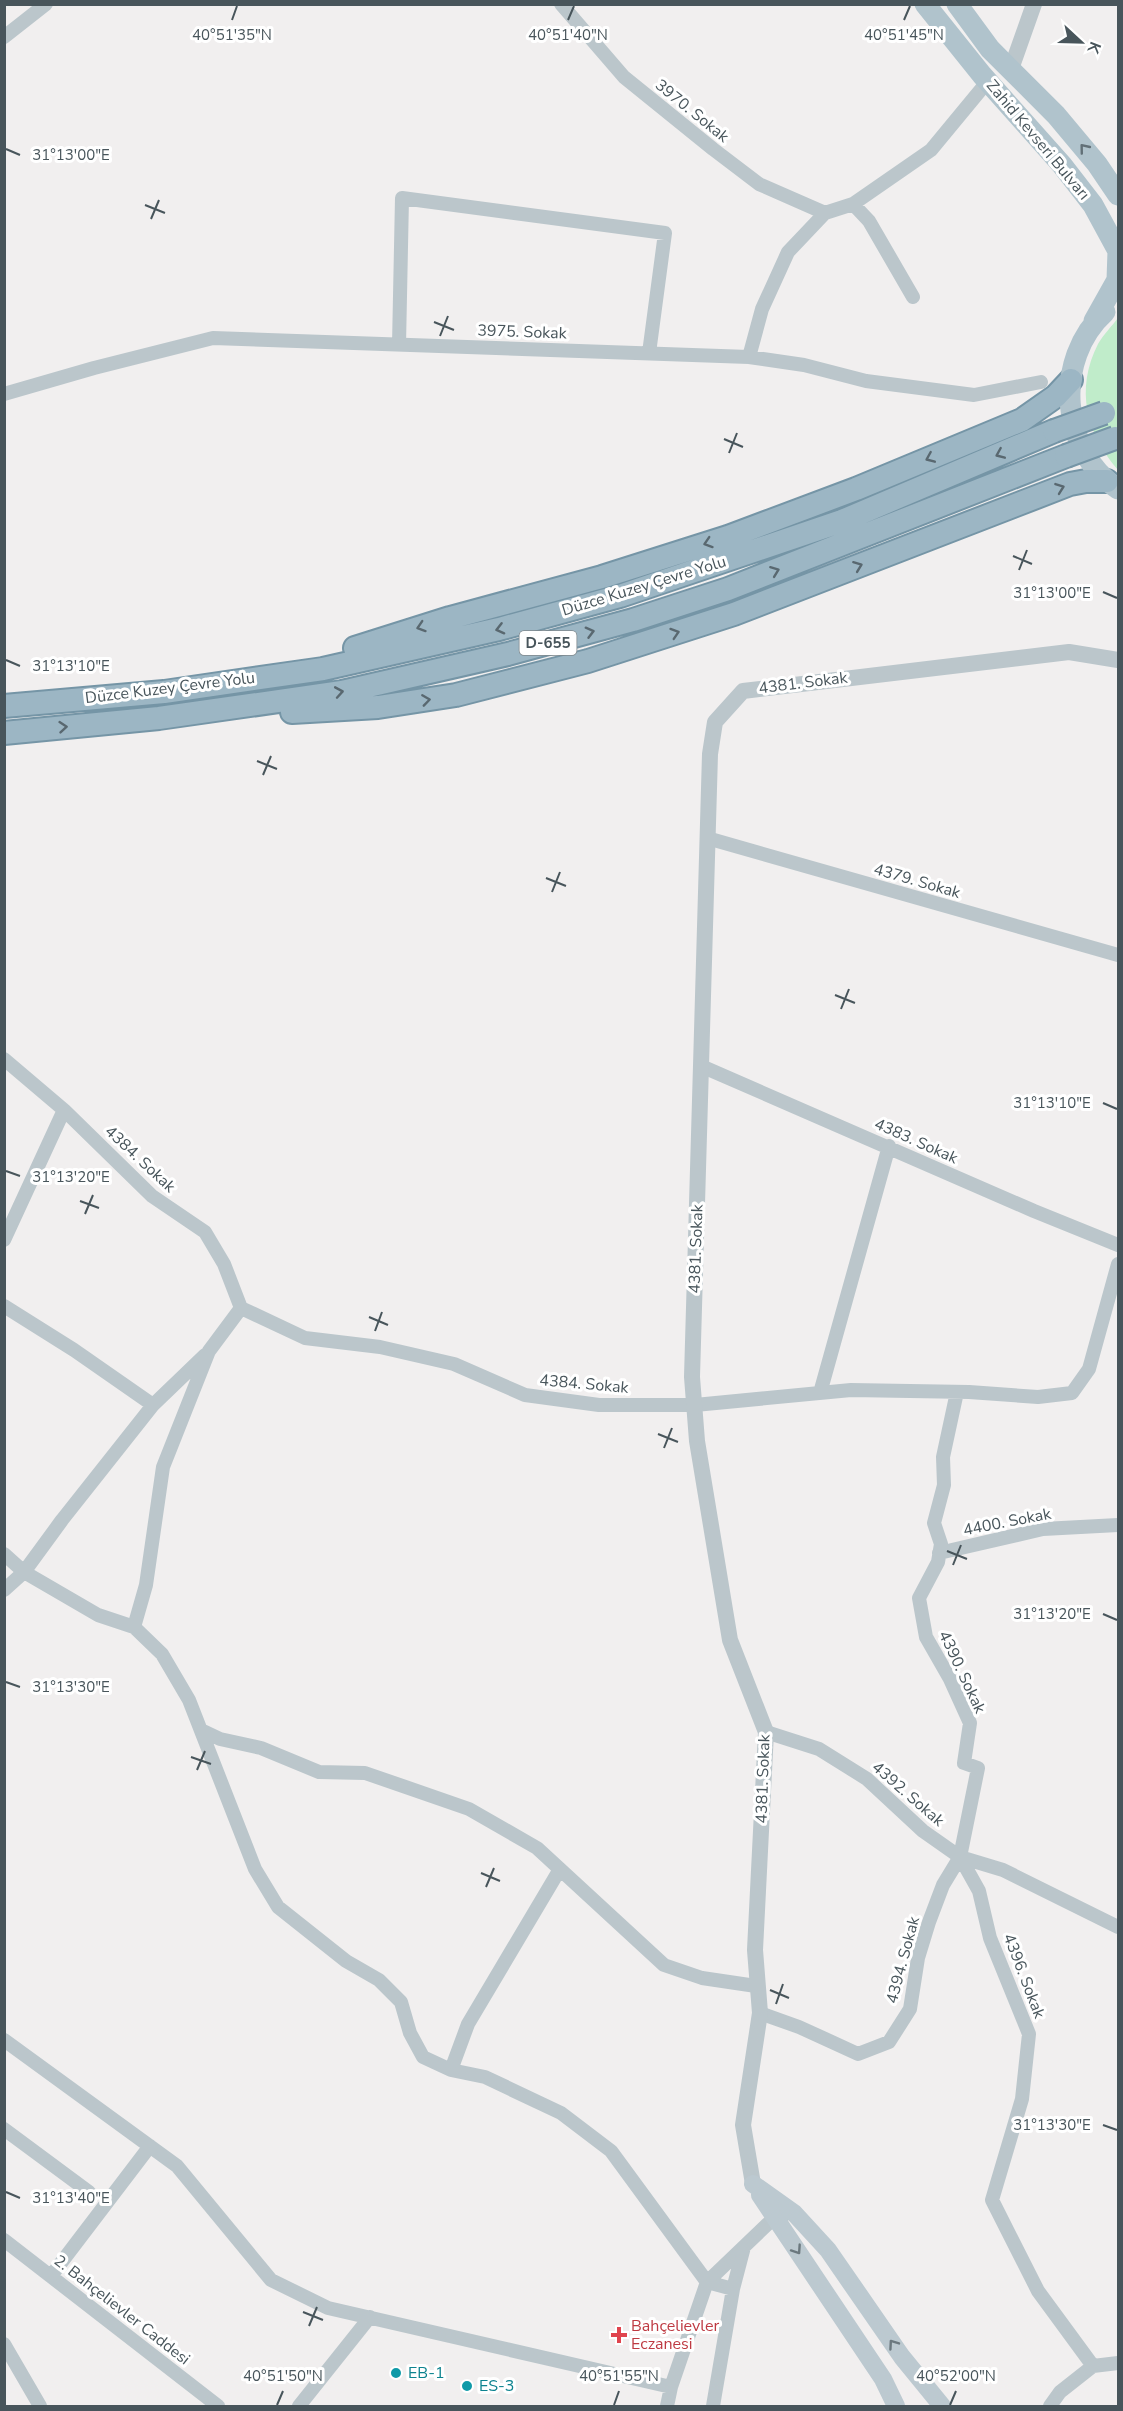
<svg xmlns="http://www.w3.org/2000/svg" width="1123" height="2411" font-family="'Nunito Sans',sans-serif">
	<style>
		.green { fill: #c0ecca }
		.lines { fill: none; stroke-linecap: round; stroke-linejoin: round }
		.trunk-casing { stroke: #7595a6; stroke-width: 26 }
		.minor { stroke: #bbc6cb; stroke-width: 14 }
		.tertiary { stroke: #bbc6cb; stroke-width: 16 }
		.secondary { stroke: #bcc9d0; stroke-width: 18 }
		.primary { stroke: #b0c3cc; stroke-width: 21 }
		.trunk { stroke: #9cb6c4; stroke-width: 22 }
		.trunk-bridge-casing { stroke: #7595a6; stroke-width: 26; stroke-linecap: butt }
		.trunk-bridge { stroke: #9cb6c4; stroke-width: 22 }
		.oneway { stroke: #627077 }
		.oneway2 { stroke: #596870 }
		.oneway3 { stroke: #6b787e }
		.ticks { fill: none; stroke: #48555b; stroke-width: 2 }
		.health-dot { fill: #e0444e; stroke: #fff; stroke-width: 2 }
		.culture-dot { fill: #0f9aa8; stroke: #fff; stroke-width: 2 }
		.labels { text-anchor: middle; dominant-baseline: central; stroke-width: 6; stroke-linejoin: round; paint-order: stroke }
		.shield { fill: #fff; stroke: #7f888c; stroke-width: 1.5 }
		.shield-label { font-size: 15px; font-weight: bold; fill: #48555b }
		.street-label { font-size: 16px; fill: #48555b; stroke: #fff }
		.health-label { font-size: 16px; fill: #be3a42; stroke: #fff; text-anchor: start }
		.culture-label { font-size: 16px; fill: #0d838f; stroke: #fff; text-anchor: start }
		.ticks-label { font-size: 15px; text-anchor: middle; fill: #48555b; stroke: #fff; stroke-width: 6; stroke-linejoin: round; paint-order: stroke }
	</style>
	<rect width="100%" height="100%" fill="#f1efef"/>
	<path class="green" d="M1118,318V470C1086,433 1075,389 1098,344C1103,335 1112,326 1118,318Z"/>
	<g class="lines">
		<defs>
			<path id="trunk" d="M355,648L450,618L602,577L728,537L856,489L1022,420L1056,396L1071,380
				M4,706L164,692L323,669L499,629L620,596L842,521L1054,431
				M292,712L378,707L456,695L588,661L734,614L1070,484L1086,481H1107
				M4,733L159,718L342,692L508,654L633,620L728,589L1066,456"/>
		</defs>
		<use href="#trunk" class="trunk-casing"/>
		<path class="minor" d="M561,4L624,77L713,149L759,184L825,213L788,252L762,309L749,357
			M4,37L46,4
			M853,204L869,221L913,297
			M825,213L853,204L931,150L988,81
			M399,345L402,198L665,233L649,353
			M4,394L94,368L213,338L749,357L804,365L866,381L974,395L1041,382
			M707,838L1118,955
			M4,1059L64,1110L152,1196L205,1232L224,1264L241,1308L305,1338L380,1347L454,1364L525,1395L599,1405H695L851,1390L969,1392L1038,1397L1072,1393L1089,1369L1118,1264
			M701,1066L1034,1211L1118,1245
			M4,1240L64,1110
			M4,1306L74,1350L153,1405
			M820,1393L889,1146
			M939,1553L1043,1529L1118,1525
			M4,1554L24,1572L98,1615L134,1627L162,1654L189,1700L255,1869L278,1907L346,1961L379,1980L401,2002L410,2033L423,2057L451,2070L485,2077L561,2113L611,2151L707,2282L733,2289
			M4,1590L24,1572L62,1520L153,1405L205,1355
			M134,1627L146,1585L163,1467L209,1351L241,1308
			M201,1730L220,1739L261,1748L319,1772L365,1773L469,1809L537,1848L664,1965L702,1978L756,1986
			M766,1732L819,1749L867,1779L923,1831L960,1857L1003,1870L1118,1927
			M960,1857L979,1891L990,1938L1029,2034L1022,2099L992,2200L1038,2291L1093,2366
			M760,2013L799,2027L858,2054L889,2042L910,2009L918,1958L929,1922L943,1885L960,1857L978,1768L964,1763L970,1723L950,1679L926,1637L919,1598L938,1562L941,1544L934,1523L944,1485L943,1457L957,1392
			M4,2040L177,2166L271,2280L328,2308L671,2387
			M451,2070L468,2024L560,1869
			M4,2129L89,2192
			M4,2240L218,2406
			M51,2276L150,2146
			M4,2344L40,2406
			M299,2406L370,2317
			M667,2406L671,2387L707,2282L775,2217L783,2216
			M713,2406L733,2289L744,2247
			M1050,2406L1060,2392L1093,2366L1118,2363"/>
		<path class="tertiary" d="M1011,69L1034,4
			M753,2184L743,2125L760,2013L755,1950L766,1732L730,1640L697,1441L692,1377L710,754L715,722L743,691L1069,652L1118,660"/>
		<path class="secondary" d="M753,2184L794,2213L828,2250L902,2357L942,2406
			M760,2195L883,2379L896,2406"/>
		<path class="primary" d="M925,4L982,75L1062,165L1093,205L1118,251L1117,280L1094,321
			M957,4L990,49L1056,115L1097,164L1118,195
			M1105,312C1053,359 1060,451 1118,489"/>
		<use href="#trunk" class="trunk"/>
		<defs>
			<path id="trunk-bridge" d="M1054,431L1104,413
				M1066,456L1115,438"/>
		</defs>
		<use href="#trunk-bridge" class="trunk-bridge-casing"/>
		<use href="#trunk-bridge" class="trunk-bridge"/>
	</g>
	<defs><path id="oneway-chevron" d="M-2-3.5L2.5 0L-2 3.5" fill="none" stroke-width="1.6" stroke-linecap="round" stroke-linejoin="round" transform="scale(1.5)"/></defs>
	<use class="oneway" href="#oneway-chevron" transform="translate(1084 148) rotate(-129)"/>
	<g class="oneway2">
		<use href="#oneway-chevron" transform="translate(1000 454) rotate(157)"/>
		<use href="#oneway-chevron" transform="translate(930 458) rotate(157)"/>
		<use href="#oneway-chevron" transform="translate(1060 488) rotate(-20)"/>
		<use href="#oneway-chevron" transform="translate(708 543) rotate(162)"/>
		<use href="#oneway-chevron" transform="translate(858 566) rotate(-21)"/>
		<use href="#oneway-chevron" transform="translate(775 571) rotate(-21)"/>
		<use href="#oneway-chevron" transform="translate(421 627) rotate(162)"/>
		<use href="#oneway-chevron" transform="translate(500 629) rotate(166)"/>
		<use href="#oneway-chevron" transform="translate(590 632) rotate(-15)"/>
		<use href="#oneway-chevron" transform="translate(675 633) rotate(-18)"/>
		<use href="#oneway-chevron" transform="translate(339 692) rotate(-10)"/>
		<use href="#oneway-chevron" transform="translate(426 700) rotate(-8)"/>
		<use href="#oneway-chevron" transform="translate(63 727) rotate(-5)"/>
	</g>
	<g class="oneway3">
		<use href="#oneway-chevron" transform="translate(797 2250) rotate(56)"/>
		<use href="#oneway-chevron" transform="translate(893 2344) rotate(-125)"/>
	</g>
	<path class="ticks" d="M232,20L237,6M568,20L574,6M904,20L910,6M6,149L20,155M145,205L165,213M151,219L159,200M434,322L454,330M440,336L448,316M724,439L743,447M729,453L737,433M1013,556L1032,564M1019,570L1027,550M1103,592L1117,598M6,660L20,666M257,761L277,769M263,775L271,756M546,878L566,886M552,892L560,872M835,995L855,1003M841,1009L849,989M1103,1103L1117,1109M6,1171L20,1176M80,1201L99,1208M85,1214L93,1195M369,1317L388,1325M375,1331L382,1312M658,1434L678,1442M664,1448L672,1428M947,1551L967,1559M953,1565L961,1545M1103,1614L1117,1620M6,1682L20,1687M191,1757L211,1764M197,1770L205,1751M481,1873L500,1881M486,1887L494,1868M770,1990L789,1998M776,2004L783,1984M1103,2125L1117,2130M6,2192L20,2198M303,2312L323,2320M309,2326L317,2307M277,2405L283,2391M614,2405L619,2391M950,2405L956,2391"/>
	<path class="health-dot" d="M616 2326h6v6h6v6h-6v6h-6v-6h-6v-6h6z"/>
	<g class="culture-dot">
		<circle cx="396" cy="2373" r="6"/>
		<circle cx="467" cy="2386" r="6"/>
	</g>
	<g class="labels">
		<rect class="shield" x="519.5" y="631" width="57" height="24" rx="4.5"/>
		<g class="shield-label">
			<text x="548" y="643">D-655</text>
		</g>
		<g class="street-label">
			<text transform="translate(692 111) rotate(39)">3970. Sokak</text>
			<text transform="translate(1038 140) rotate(50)">Zahid Kevseri Bulvarı</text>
			<text transform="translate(522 332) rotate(2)">3975. Sokak</text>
			<text transform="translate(644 586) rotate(-17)">Düzce Kuzey Çevre Yolu</text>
			<text transform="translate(803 683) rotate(-7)">4381. Sokak</text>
			<text transform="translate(170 688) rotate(-7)">Düzce Kuzey Çevre Yolu</text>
			<text transform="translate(917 881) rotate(16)">4379. Sokak</text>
			<text transform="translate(916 1141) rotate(24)">4383. Sokak</text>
			<text transform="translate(140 1159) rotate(43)">4384. Sokak</text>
			<text transform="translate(696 1249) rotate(-88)">4381. Sokak</text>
			<text transform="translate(584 1384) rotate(5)">4384. Sokak</text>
			<text transform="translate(1007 1522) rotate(-11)">4400. Sokak</text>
			<text transform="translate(962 1672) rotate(65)">4390. Sokak</text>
			<text transform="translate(763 1779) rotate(-88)">4381. Sokak</text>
			<text transform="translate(908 1794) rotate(41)">4392. Sokak</text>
			<text transform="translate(903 1960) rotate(-75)">4394. Sokak</text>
			<text transform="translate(1024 1976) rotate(69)">4396. Sokak</text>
			<text transform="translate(122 2310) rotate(38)">2. Bahçelievler Caddesi</text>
		</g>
		<g class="health-label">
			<text x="631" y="2326">Bahçelievler<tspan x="631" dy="18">Eczanesi</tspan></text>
		</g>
		<g class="culture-label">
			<text x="408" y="2373">EB-1</text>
			<text x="479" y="2386">ES-3</text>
		</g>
	</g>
	<g class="ticks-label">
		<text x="904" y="40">40°51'45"N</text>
		<text x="232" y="40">40°51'35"N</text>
		<text x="568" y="40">40°51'40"N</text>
		<text x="71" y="160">31°13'00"E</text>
		<text x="1052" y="598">31°13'00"E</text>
		<text x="71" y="671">31°13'10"E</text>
		<text x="1052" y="1108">31°13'10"E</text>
		<text x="71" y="1182">31°13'20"E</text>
		<text x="1052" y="1619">31°13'20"E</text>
		<text x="71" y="1692">31°13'30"E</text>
		<text x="1052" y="2130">31°13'30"E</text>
		<text x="71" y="2203">31°13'40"E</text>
		<text x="283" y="2381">40°51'50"N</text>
		<text x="619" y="2381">40°51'55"N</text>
		<text x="956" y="2381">40°52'00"N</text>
	</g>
	<rect width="1123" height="2411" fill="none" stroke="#48555b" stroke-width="12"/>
	<g transform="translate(1081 42) rotate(112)" stroke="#ffffff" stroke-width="4.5" paint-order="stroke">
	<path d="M0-4.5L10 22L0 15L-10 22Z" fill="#48555b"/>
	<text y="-9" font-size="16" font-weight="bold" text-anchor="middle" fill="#48555b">K</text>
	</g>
</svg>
